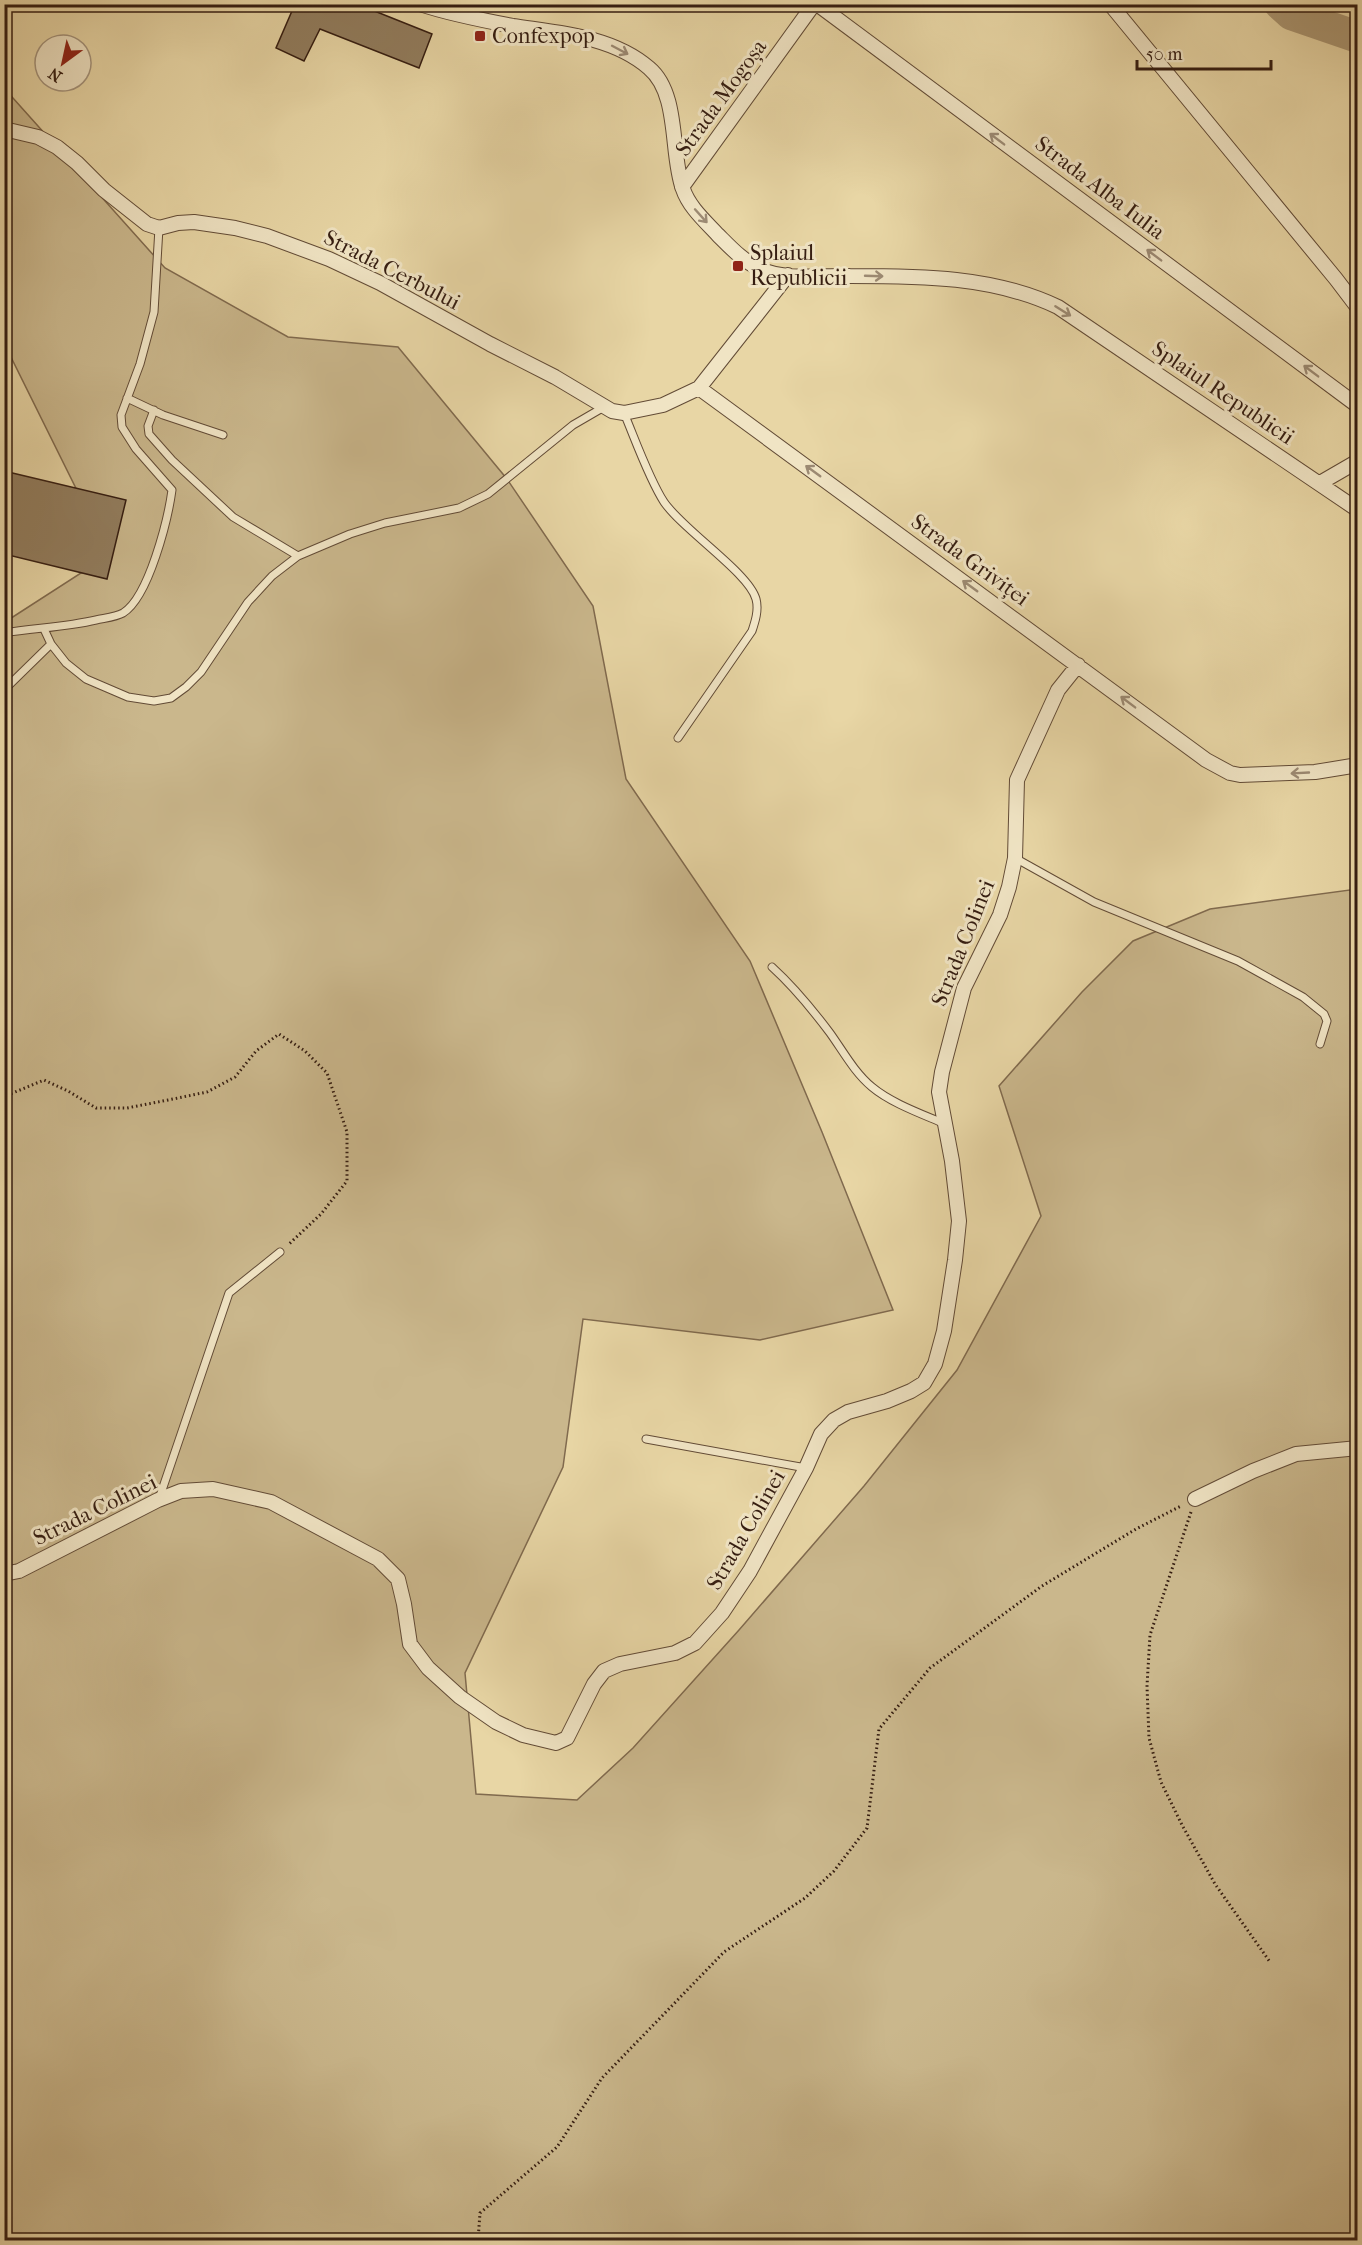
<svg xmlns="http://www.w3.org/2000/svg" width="1362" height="2245" font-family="'IM FELL French Canon',serif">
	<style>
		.green { fill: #cab78c; stroke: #806a4e; stroke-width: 1.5 }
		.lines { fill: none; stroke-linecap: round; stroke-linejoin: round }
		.river { stroke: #ab9773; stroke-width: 32 }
		.building { fill: #927d5e; stroke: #351d11; stroke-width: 1.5 }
		.service-casing { stroke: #624b36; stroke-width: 9 }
		.minor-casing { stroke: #624b36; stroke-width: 16 }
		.path { stroke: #351d11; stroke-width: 3; stroke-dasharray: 1.5 3; stroke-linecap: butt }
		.service { stroke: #f0e4c4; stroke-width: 7 }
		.minor { stroke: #f0e4c4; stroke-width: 14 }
		.oneway { stroke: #9c8a73 }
		.poi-dot { fill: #8f2418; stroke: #f0e4c4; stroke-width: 2 }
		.labels { text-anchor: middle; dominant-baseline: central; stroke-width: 6; stroke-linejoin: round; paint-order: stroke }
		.poi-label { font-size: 22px; fill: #351d11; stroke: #f0e4c4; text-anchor: start }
		.street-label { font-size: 22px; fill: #351d11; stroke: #f0e4c4 }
	</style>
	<rect width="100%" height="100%" fill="#e8d6a5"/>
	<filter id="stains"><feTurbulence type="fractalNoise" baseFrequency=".00333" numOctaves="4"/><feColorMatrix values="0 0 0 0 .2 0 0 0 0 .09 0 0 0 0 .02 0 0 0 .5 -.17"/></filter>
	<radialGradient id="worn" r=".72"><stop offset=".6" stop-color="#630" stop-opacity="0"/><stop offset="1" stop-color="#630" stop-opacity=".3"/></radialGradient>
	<path class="green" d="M4,88L165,268L288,337L398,347L507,479L593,606L626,779L750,961L822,1132L893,1310L760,1340L583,1319L563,1467L465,1673L476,1794L577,1800L633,1748L739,1630L864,1486L957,1370L1041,1216L999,1086L1082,992L1133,941L1210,909L1357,889V2240H5V622L109,555L5,345Z"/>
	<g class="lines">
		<path class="river" d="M1280,4L1291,14L1358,37"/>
	</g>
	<path class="building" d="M295,4H357L432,34L419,68L320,29L304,61L276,48Z
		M4,471L126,500L107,579L4,554Z"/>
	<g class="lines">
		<defs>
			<path id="service" d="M127,398L163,415L223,435
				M154,410L148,426L149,434L172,460L233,517L298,556
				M624,413C635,439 649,479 664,502C683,530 749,573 756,599C759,610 755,622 752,631L678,738
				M44,629L51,644L66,663L86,679L128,697L154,701L171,698L186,687L201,672L248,602L272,576L298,556L350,534L385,523L459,508L488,494L573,425L604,407
				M4,633C35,628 66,627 96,620C105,618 116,617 123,613C149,597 168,519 172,490L136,449L122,427L121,415L140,364L154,312L159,228
				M4,690L51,644
				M1015,858L1094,902L1238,961L1303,997L1324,1014L1327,1021L1320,1044
				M772,967C794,987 812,1009 830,1033C843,1051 854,1072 872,1087C891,1103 922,1114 945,1124
				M646,1439L806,1468
				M159,1499L229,1293L280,1252"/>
			<path id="minor" d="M420,4C450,14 481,20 513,26C559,33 612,36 649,68C680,94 670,154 683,189C689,207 705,221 718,235C731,248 743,261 760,269C787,281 821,275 850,276C921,276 993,276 1058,307L1358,510
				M817,4L1358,406
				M1110,4L1336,279L1358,308
				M4,129L38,137L57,147L77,163L104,190L147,224L159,228L178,223L194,222L235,228L267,236L329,259L380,283L490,344L555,377L612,411L624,413L663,405L699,388L788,275
				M682,187L814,4
				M699,388L1206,760L1230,773L1240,775L1315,772L1358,765
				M1320,483L1358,461
				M1195,1499L1253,1471L1296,1454L1358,1448
				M4,1574L19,1571L158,1500L181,1491L213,1489L271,1502L378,1559L398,1579L404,1604L410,1644L428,1668L460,1697L496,1722L523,1735L556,1743L567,1738L594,1684L604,1671L620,1664L675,1653L695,1643L722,1613L750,1571L806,1468L821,1434L834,1420L848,1412L887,1401L911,1391L924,1383L935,1364L944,1331L955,1260L959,1221L952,1161L939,1092L942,1072L964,988L1000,915L1009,887L1015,858L1017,780L1058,690L1078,665"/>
		</defs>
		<use href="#service" class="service-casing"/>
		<use href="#minor" class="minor-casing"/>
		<path class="path" d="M4,1099L8,1095L44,1080L68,1091L96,1108H127L168,1100L207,1092L235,1077L256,1051L279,1034L305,1051L327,1073L347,1132V1181L321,1214L288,1245
			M1191,1512L1150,1635L1147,1686L1149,1738L1161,1782L1182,1825L1215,1884L1270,1962
			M478,2240L480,2213L557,2147L602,2078L724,1952L805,1898L834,1871L867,1828L879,1729L930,1668L1042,1586L1136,1529L1181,1506"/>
		<use href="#service" class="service"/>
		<use href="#minor" class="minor"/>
	</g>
	<defs><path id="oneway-shaft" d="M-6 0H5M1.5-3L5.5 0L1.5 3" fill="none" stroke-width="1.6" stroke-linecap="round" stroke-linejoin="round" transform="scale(1.5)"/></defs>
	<g class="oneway">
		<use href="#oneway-shaft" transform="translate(620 50) rotate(28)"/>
		<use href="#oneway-shaft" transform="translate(997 139) rotate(-143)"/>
		<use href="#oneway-shaft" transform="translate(701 216) rotate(48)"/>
		<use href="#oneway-shaft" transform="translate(1154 255) rotate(-143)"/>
		<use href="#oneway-shaft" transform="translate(874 276) rotate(2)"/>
		<use href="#oneway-shaft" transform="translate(1063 311) rotate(32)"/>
		<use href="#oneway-shaft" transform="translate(1311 371) rotate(-143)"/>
		<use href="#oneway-shaft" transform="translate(813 471) rotate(-144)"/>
		<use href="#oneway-shaft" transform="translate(970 586) rotate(-144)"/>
		<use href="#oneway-shaft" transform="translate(1128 702) rotate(-143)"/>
		<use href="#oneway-shaft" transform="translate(1300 773) rotate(177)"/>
	</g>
	<g class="poi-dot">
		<rect x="474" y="30" width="12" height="12" rx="3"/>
		<rect x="732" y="260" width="12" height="12" rx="3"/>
	</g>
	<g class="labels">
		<g class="poi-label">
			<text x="492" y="36">Confexpop</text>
			<text x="750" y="253">Splaiul<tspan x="750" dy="25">Republicii</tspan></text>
		</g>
		<g class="street-label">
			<text transform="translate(721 98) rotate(-54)">Strada Mogoșa</text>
			<text transform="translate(1100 188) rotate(37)">Strada Alba Iulia</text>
			<text transform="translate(392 270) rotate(27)">Strada Cerbului</text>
			<text transform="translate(1223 393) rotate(34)">Splaiul Republicii</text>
			<text transform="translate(970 560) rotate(36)">Strada Griviței</text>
			<text transform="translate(963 943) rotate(-68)">Strada Colinei</text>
			<text transform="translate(95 1510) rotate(-26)">Strada Colinei</text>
			<text transform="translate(746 1530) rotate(-60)">Strada Colinei</text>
		</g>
	</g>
	<rect width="1362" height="2245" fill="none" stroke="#e8d6a5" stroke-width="24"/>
	<rect x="6" y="6" width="1350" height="2233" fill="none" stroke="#351d11" stroke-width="3"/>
	<rect x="12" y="12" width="1338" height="2221" fill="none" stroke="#351d11" stroke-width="1.5"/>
	<g transform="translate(63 63) rotate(213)"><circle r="28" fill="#f0e4c4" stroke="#a5947c" stroke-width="1.5"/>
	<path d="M0-4.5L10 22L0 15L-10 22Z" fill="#8f2418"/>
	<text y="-9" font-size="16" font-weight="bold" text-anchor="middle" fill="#351d11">N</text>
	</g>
	<path d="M1137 60v9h134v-9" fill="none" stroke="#351d11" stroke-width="3"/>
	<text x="1146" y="60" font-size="18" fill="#351d11" stroke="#f0e4c4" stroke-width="4.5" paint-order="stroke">50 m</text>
	<rect width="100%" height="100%" filter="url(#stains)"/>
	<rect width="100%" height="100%" fill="url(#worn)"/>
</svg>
